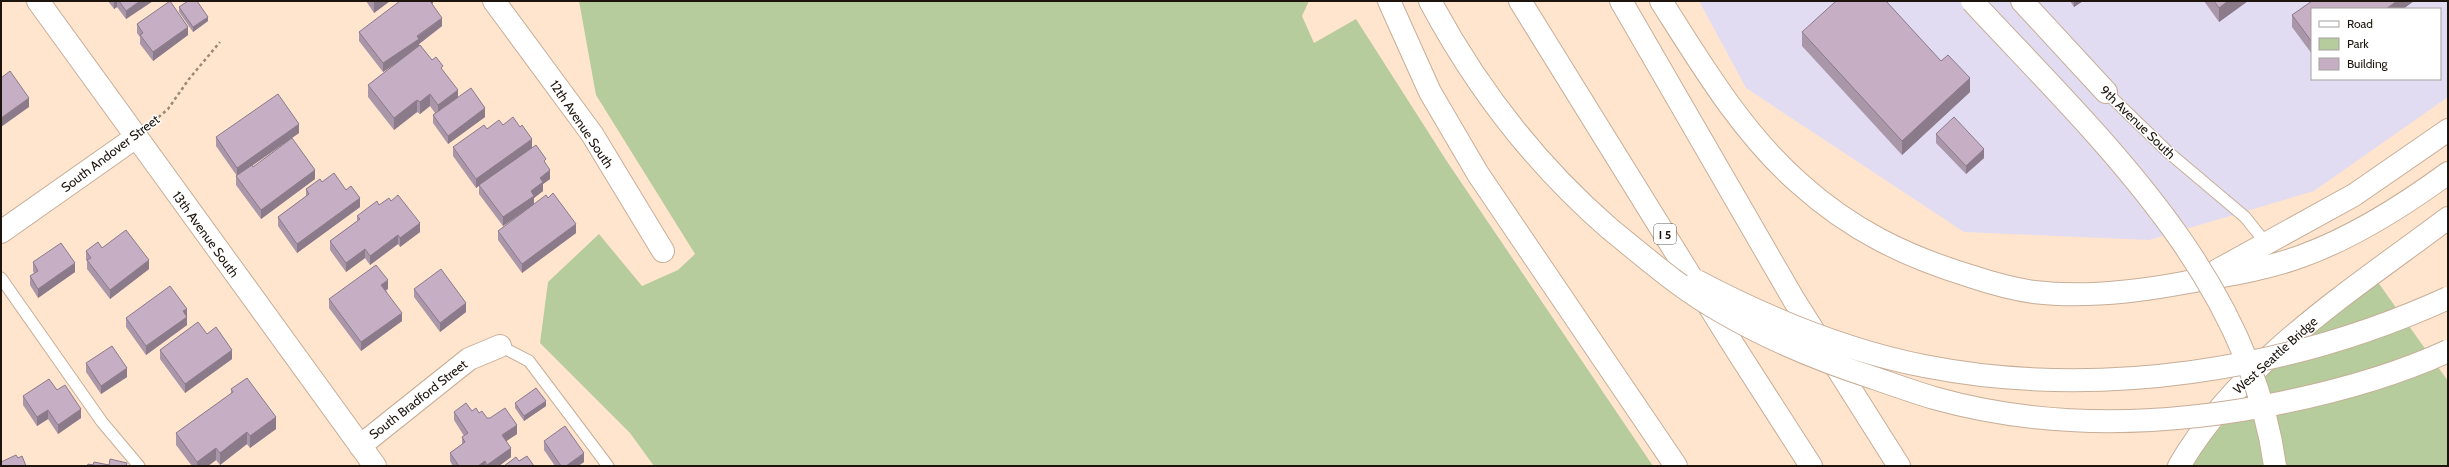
<svg xmlns="http://www.w3.org/2000/svg" width="2449" height="467" font-family="Cabin,sans-serif">
	<style>
		.industrial { fill: #e2dcf2; fill-rule: evenodd }
		.green { fill: #b7cc9c }
		.lines { fill: none; stroke-linecap: round; stroke-linejoin: round }
		.lane-casing { stroke: #c6ae98; stroke-width: 13 }
		.street-casing { stroke: #c6ae98; stroke-width: 24 }
		.highway-casing { stroke: #c6ae98; stroke-width: 24 }
		.path { stroke: #998777; stroke-width: 2.5; stroke-dasharray: 3 3; stroke-linecap: butt }
		.lane { stroke: #fff; stroke-width: 11 }
		.street { stroke: #fff; stroke-width: 22 }
		.highway { stroke: #fff; stroke-width: 22 }
		.highway-bridge-casing { stroke: #c6ae98; stroke-width: 24; stroke-linecap: butt }
		.highway-bridge { stroke: #fff; stroke-width: 22 }
		.wall { fill: #aa96a9 }
		.shaded-wall { fill: #8b7a8a }
		.building { fill: #c6afc5; stroke: #8b7a8a }
		.labels { text-anchor: middle; dominant-baseline: central; stroke-width: 3; stroke-linejoin: round; paint-order: stroke }
		.shield { fill: #fff; stroke: #615b56; stroke-width: 1 }
		.shield-label { font-size: 12px; font-weight: bold; fill: #1d150d }
		.street-label { font-size: 13px; fill: #1d150d; stroke: #fff }
	</style>
	<rect width="100%" height="100%" fill="#ffe5ce"/>
	<path class="industrial" d="M1699,1H2448V97L2314,191L2149,240L1964,232L1746,88ZM2312,9H2440V79H2312Z"/>
	<path class="green" d="M579,1H1309L1302,16L1314,43L1356,19L1448,163L1653,466H654L630,433L540,343L548,282L599,234L642,286L678,270L695,254L596,95Z
		M2375,278L2448,381V466H2192L2206,444L2285,349Z"/>
	<g class="lines">
		<defs>
			<path id="lane" d="M2106,92L2168,152L2245,217L2261,237
				M1,278L102,422L139,466
				M500,346L529,361L608,466"/>
			<path id="street" d="M38,1L375,466
				M494,1L592,134L663,251
				M2022,1L2106,92
				M1,232L136,137
				M360,446L469,359L500,346"/>
			<path id="highway" d="M1389,1L1430,92L1478,174L1676,466
				M1430,1C1477,89 1535,164 1610,229
				M1520,1L1732,343L1811,466
				M1621,1L1794,300L1899,466
				M1661,1C1701,64 1742,133 1799,183C1851,230 1905,256 1970,276C1991,283 2012,289 2034,292C2083,298 2135,292 2183,283C2222,276 2264,270 2302,256C2354,237 2403,206 2448,173
				M2218,270L2354,195L2448,130
				M2179,466C2242,359 2351,291 2448,218"/>
		</defs>
		<use href="#lane" class="lane-casing"/>
		<use href="#street" class="street-casing"/>
		<use href="#highway" class="highway-casing"/>
		<path class="path" d="M154,121L168,109L189,79L220,42"/>
		<use href="#lane" class="lane"/>
		<use href="#street" class="street"/>
		<use href="#highway" class="highway"/>
		<defs>
			<path id="highway-bridge" d="M1972,1C2097,136 2249,274 2275,466
				M1610,229C1646,258 1682,290 1722,312C1770,340 1821,361 1874,378C1894,385 1914,392 1934,398C2048,430 2170,426 2285,402C2342,390 2396,375 2448,351
				M1697,281C1769,319 1843,350 1924,366C2097,400 2288,371 2448,298"/>
		</defs>
		<use href="#highway-bridge" class="highway-bridge-casing"/>
		<use href="#highway-bridge" class="highway-bridge"/>
	</g>
	<path class="wall" d="M108,1H153L126,19L117,7L114,9Z
		M366,1H390L374,13Z
		M433,1V3L432,4L442,26L419,44V45L432,60L443,71L458,97L485,117L448,144L433,123V115L435,113L430,106L420,114L417,112L394,130L368,97V85L399,61L383,72L359,41V32Z
		M2070,1H2083L2074,7Z
		M2204,1H2248L2219,22Z
		M2312,1H2414L2403,9H2312V54L2292,27V15Z
		M179,7L208,21L193,32L179,12Z
		M137,24L188,35L153,61L140,44V37L137,33Z
		M1802,32L1970,92L1902,155L1802,46Z
		M503,125L532,148L546,164L550,179L543,184V191L534,198V204L576,233L522,273L498,240V231L530,207L503,226L479,194V185L476,188L453,156V147L487,129Z
		M299,133L252,166L253,167L315,179L261,219L236,185V176H237L216,146V137Z
		M1936,134L1984,158L1966,174L1936,143Z
		M322,182L346,190L360,207L297,253L278,226V217L306,196V189Z
		M391,201L420,232L400,247L398,244L370,265L365,258L346,272L330,250V241L357,221V216L379,205Z
		M102,248L149,269L110,299L87,269V261L86,260V251Z
		M33,262L75,272L38,298L30,285V276L34,273L33,271Z
		M388,289L386,290L402,321L361,351L329,308V299Z
		M414,289L466,312L440,332L414,297Z
		M187,309V325L146,355L126,327V318Z
		M207,334L232,359L185,393L160,359V350Z
		M86,363L127,377L101,394L86,372Z
		M231,389L276,429L250,448L247,444L220,465L216,460L208,466H192L176,445V433L231,394Z
		M57,390L81,418L58,434L48,419L37,426L23,405V396Z
		M515,403L546,406L524,421L515,408Z
		M472,411L479,413L487,418L517,434L506,441L511,457L499,466H453L450,461V453L462,444V437L464,436L454,420V412Z
		M544,441L584,462L578,466H555L544,450Z"/>
	<path class="shaded-wall" d="M114,1H117V7L114,9Z
		M140,1H153L126,19V11Z
		M374,1H390L374,13Z
		M428,1H433V3L428,7Z
		M2074,1H2083L2074,7Z
		M2228,1H2248L2219,22V8Z
		M2397,1H2414L2403,9H2386Z
		M208,17V21L193,32V27Z
		M442,18V26L419,44V48L383,72V63Z
		M188,27V35L153,61V52Z
		M1970,78V92L1902,155V141Z
		M458,90V102L438,117V105Z
		M430,94V106L420,114V102Z
		M29,98V107L1,127V118Z
		M417,100V112L394,130V118Z
		M485,108V117L448,144V136Z
		M299,124V133L237,176V168Z
		M532,139V148L476,188V179Z
		M1984,149V158L1966,174V166Z
		M315,170V179L261,219V210Z
		M550,170V179L543,184V191L534,198V205L503,226V217L531,191L540,178Z
		M360,198V207L297,253V244Z
		M420,223V232L400,247V238Z
		M576,224V233L522,273V264Z
		M398,235V244L370,265V256Z
		M365,249V258L346,272V263Z
		M149,260V269L110,299V290Z
		M75,263V272L38,298V289Z
		M388,280V289L381,293V285Z
		M466,303V312L440,332V323Z
		M187,309V325L146,355V346L183,311Z
		M402,313V321L361,351V342Z
		M232,350V359L185,393V384Z
		M127,368V377L101,394V386Z
		M546,401V406L524,421V416Z
		M81,409V418L58,434V425Z
		M48,410V419L37,426V417Z
		M276,417V429L250,448V436Z
		M517,425V434L502,444V435Z
		M247,432V444L220,465V453Z
		M216,448V460L208,466H197V462Z
		M511,448V457L499,466H487V465Z
		M584,453V462L578,466H566Z
		M485,461V466H478Z"/>
	<path class="building" d="M119,1H140L126,11Z
		M170,1L188,27L153,52L140,35L143,33L137,24Z
		M188,1H197L208,17L193,27L179,7Z
		M400,1H430L442,18L417,36L419,39L383,63L359,32Z
		M1836,1H1886L1941,61L1948,55L1970,78L1902,141L1802,32Z
		M2214,1H2228L2219,8Z
		M2312,1H2397L2386,9H2312V42L2292,15Z
		M420,45L432,60L436,57L443,66L441,68L458,90L438,105L430,94L420,102L417,100L394,118L368,85Z
		M10,71L29,98L1,118V78Z
		M471,88L485,108L448,136L433,115Z
		M278,94L299,124L237,168L216,137Z
		M513,117L520,127L522,125L532,139L476,179L453,147L484,125L487,129L499,120L503,125Z
		M1954,117L1984,149L1966,166L1936,134Z
		M292,138L315,170L261,210L236,176L252,165L253,167Z
		M536,145L546,159L544,161L550,170L540,178L543,182L531,191L534,196L503,217L479,185Z
		M334,173L346,190L351,186L360,198L297,244L278,217L309,194L306,189L320,179L322,182Z
		M553,193L576,224L522,264L498,231L546,195L548,198Z
		M398,195L420,223L400,238L398,235L370,256L365,249L346,263L330,241L360,219L357,216L377,201L379,205L389,198L391,201Z
		M126,230L149,260L110,290L87,260L91,258L86,251L98,242L102,248Z
		M61,243L75,263L38,289L30,276L38,271L33,262Z
		M376,265L388,280L381,285L402,313L361,342L329,299Z
		M441,269L466,303L440,323L414,289Z
		M170,286L187,309L183,311L187,317L146,346L126,318Z
		M198,322L207,334L216,327L232,350L185,384L160,350Z
		M112,346L127,368L101,386L86,363Z
		M247,378L276,417L250,436L247,432L220,453L216,448L197,462L176,433L233,392L231,389Z
		M49,379L57,390L65,385L81,409L58,425L48,410L37,417L23,396Z
		M536,388L546,401L524,416L515,403Z
		M466,403L472,411L476,408L479,413L482,411L487,418H490L505,408L517,425L502,435L511,448L487,465L485,461L478,466H459L450,453L465,442L462,437L468,433L454,412Z
		M565,426L584,453L566,466H561L544,441Z
		M16,455L18,458L22,456L26,466H1V462Z
		M527,456L534,466H504L516,457L519,461Z
		M110,459L127,463L126,466H87L88,464L93,465L94,462L109,465Z"/>
	<g class="labels">
		<rect class="shield" x="1654" y="224" width="22" height="20" rx="3"/>
		<g class="shield-label">
			<text x="1665" y="234">I 5</text>
		</g>
		<g class="street-label">
			<text transform="translate(2138 122) rotate(44)">9th Avenue South</text>
			<text transform="translate(582 124) rotate(56)">12th Avenue South</text>
			<text transform="translate(110 153) rotate(-37)">South Andover Street</text>
			<text transform="translate(206 234) rotate(54)">13th Avenue South</text>
			<text transform="translate(2275 355) rotate(-42)">West Seattle Bridge</text>
			<text transform="translate(418 399) rotate(-38)">South Bradford Street</text>
		</g>
	</g>
	<rect width="2449" height="467" fill="none" stroke="#1d150d" stroke-width="4"/>
	<rect x="2311" y="8" width="130" height="72" fill="#ffffff" stroke="#a5a19e"/>
	<rect x="2319" y="21" width="20" height="6" fill="#ffffff" stroke="#a5a19e"/>
	<text x="2347" y="28" font-size="12" fill="#1d150d">Road</text>
	<rect x="2319" y="38" width="20" height="12" fill="#b7cc9c" stroke="#a5a19e"/>
	<text x="2347" y="48" font-size="12" fill="#1d150d">Park</text>
	<rect x="2319" y="58" width="20" height="12" fill="#c6afc5" stroke="#a5a19e"/>
	<text x="2347" y="68" font-size="12" fill="#1d150d">Building</text>
</svg>
